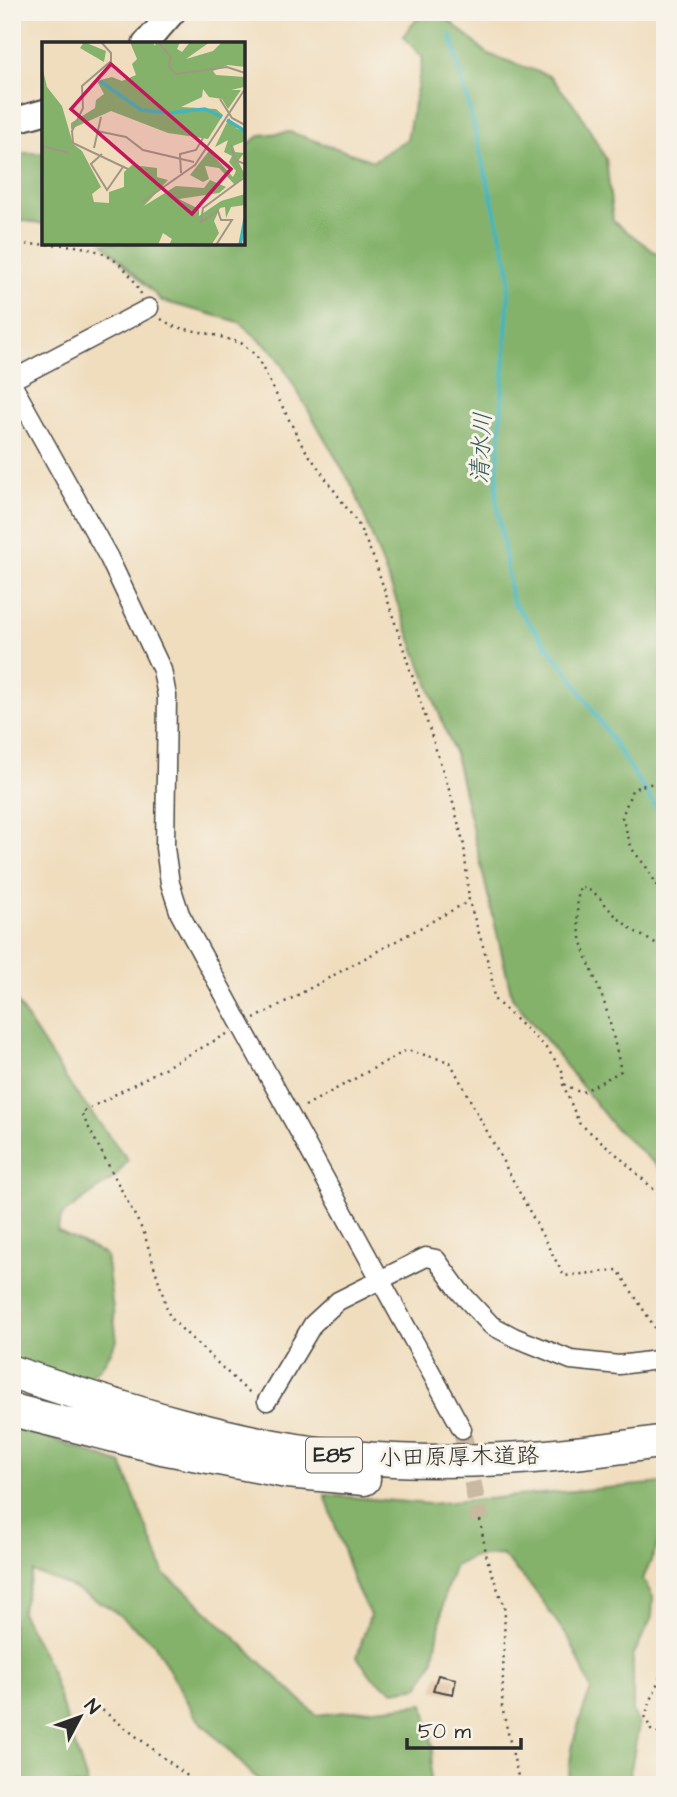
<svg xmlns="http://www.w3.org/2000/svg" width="677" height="1797" font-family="'Architects Daughter','Klee One',sans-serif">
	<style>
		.forest { fill: #84b26a; stroke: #586e4a; stroke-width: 2 }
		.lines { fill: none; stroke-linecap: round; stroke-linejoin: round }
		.stream { stroke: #45b5bb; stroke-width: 4.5 }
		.building { fill: #ddb794 }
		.street-tunnel { stroke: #c9b9a1; stroke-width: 18; stroke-dasharray: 18 9; stroke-linecap: butt }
		.street-casing { stroke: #494641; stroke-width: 21 }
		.secondary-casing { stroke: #494641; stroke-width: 28 }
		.highway-casing { stroke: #494641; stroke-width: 35 }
		.path { stroke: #494641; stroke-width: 2.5; stroke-dasharray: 2 5; stroke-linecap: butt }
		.street { stroke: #fff; stroke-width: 18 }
		.secondary { stroke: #fff; stroke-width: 24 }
		.highway { stroke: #fff; stroke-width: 32 }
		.labels { text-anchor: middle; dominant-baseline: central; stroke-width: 6; stroke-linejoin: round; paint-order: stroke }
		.shield { fill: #f7f3e8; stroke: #686764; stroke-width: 2 }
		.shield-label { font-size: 21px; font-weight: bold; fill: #2b2b2b }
		.street-label { font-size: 23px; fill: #2b2b2b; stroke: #f7f3e8 }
		.water-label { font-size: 24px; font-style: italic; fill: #345b5d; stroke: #f7f3e8 }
		.inset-river { fill: none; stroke: #45b5bb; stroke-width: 3.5 }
		.inset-road { fill: none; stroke: #a19683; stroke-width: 2 }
		.view { fill: #c2185b; fill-opacity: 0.15; stroke: #c2185b; stroke-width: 3.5 }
		.inset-edge { fill: none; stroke: #2b2b2b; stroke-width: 3.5 }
	</style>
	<rect width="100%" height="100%" fill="#f7f3e8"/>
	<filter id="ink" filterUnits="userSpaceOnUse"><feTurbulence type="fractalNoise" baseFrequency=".0143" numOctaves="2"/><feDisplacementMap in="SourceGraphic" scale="14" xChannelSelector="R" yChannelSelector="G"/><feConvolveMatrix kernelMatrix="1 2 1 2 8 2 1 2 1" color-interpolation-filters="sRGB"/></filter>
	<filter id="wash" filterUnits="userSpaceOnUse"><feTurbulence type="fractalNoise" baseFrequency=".00686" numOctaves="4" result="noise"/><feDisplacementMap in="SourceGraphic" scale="28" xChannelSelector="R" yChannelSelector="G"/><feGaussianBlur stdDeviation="1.57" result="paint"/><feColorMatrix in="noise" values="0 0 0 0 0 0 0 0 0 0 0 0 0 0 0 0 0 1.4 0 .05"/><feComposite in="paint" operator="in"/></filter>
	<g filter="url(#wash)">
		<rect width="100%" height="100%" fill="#f0ddbe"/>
		<path class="forest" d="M423,12H439L488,54L550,76L579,111L606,159L613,221L665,260V1173L614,1127L512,997L455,755L354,489L275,353L239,322L162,301L103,243H243V148L261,135L290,132L373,161L407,139L423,58L403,36Z
			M12,153H44V224L12,219Z
			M12,995L72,1088L128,1160L115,1177L62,1215L57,1231L106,1255L117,1341L101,1368L80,1382L12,1359Z
			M12,1425L122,1464L165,1575L185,1590L316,1715L424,1704L433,1747L430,1782L432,1785H266L251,1773L195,1716L154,1643L109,1607L65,1584L33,1572L21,1612L49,1666L88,1785H12Z
			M662,1483L665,1486V1528L643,1579L653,1597L652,1617L633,1656V1711L639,1725L628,1785H569C568,1750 579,1721 591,1689L571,1642L532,1587L502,1555L471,1557L454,1567L445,1594L434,1659L419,1687L394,1691L373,1678L357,1657L370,1615L355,1585L325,1495L429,1504Z"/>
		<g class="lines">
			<path class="stream" d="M451,35L510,272L496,497L512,601L570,675L665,822"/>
		</g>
		<g id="blocks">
			<path class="building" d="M438,1675L456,1679L453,1694L433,1690Z"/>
		</g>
	</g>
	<g filter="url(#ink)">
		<use href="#blocks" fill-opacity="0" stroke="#494641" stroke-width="2"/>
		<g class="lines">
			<path class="street-tunnel" d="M462,1429L480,1520"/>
			<defs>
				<path id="street" d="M12,380L149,308
					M12,384L109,558L162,670L167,696L165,848L170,883L180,914L462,1429
					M267,1401L313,1324L338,1301L426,1257L436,1259L461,1293L491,1325L514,1337L571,1360L619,1365L665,1359"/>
				<path id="secondary" d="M145,44L173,12
					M12,121L44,112"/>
				<path id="highway" d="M12,1372C123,1409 235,1446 352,1457C457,1467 561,1457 665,1441
					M12,1410L162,1448L287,1472L364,1479"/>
			</defs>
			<use href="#street" class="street-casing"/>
			<use href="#secondary" class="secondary-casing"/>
			<use href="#highway" class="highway-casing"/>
			<path class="path" d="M12,245C65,244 117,238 142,296
				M161,319L175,327L211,334L241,343L256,355L302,445L358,524L375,561L452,799L464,845L469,901L491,972L494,999L548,1050L562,1070L563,1084L579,1123L614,1152L665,1200
				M665,781L640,786L632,790L622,817L632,849L647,868L665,899
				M254,1019L469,901
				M227,1034L81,1113L144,1233L170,1318L245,1389L251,1393
				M564,1084L581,1093L621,1071C616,1048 611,1025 604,1002C590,964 570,927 580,886C602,895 599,899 614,914C629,929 645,939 665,947
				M305,1106L407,1050L450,1062L564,1276L618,1270L664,1342
				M480,1520L487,1559L505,1610L502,1707L520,1785
				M665,1664L645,1716L651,1730L665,1736
				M97,1706L199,1785
				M535,1785L544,1781L552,1785"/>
			<use href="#street" class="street"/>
			<use href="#secondary" class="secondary"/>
			<use href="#highway" class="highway"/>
		</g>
	</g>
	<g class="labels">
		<rect class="shield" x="306" y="1437.5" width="56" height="35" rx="5"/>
		<g class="shield-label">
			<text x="334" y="1455">E85</text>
		</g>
		<g class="street-label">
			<text transform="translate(459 1457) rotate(-1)">小田原厚木道路</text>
		</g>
		<g class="water-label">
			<text transform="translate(482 448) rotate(-87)">清水川</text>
		</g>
	</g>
	<g transform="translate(42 42)">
		<rect width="203" height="203" fill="#f0ddbe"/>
		<path d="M42,0L64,9L62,20L38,6ZM88,0H111L113,4L114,0H138L135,7L140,10L148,0H168L144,17L171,9L180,0H203V25L186,23L171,29L174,33L203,35L202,45L189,48H199L186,67L180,57L167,55L161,47L160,55L139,65L174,67L181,73L166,97L126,91L69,69L29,87V81L53,66L54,58L62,52L55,39L70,35L80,39L94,33L90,22L95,17ZM0,24L5,45L20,64L31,102L40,109L59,145L50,152L52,160L67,161V150L82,145V130L90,123L115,126V135L126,138L102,164L134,144L162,146L168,138L184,145L177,151L137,157L157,167V174L179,159L203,152V163L189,165L184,176L183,165L178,166L172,179L177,191L170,202L127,203L130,197L121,191L116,203H0ZM187,76L195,87L203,88V99L191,104L193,110L202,111L196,119L203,133L193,143L177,126L163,124L167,137L161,140L148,133L167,109L191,135L194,129L187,120L190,114L182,110L186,98L173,105Z" fill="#84b26a"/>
		<path class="inset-river" d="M58,39L99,68L127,71L163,67L180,75M185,78L203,89M198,203L203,177"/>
		<path class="inset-road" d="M59,0L69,11V19L40,44L41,66L30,89L31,101L86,127M116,0L129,15L127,24L133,32L185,25L203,31M178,57L190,76L203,83M55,89L84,95L101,108L152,120M189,103L193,118L203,122M0,104L27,111M52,106L59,75M60,112L49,122L65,148L81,125M139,131L138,112L154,108L161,96M100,160L153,123L203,47M174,203L190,178H179L176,169L159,180L161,166L203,135"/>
		<path class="view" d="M69,22L189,127L150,172L29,67Z"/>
		<rect width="203" height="203" class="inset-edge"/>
	</g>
	<rect width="677" height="1797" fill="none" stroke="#f7f3e8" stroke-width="42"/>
	<g transform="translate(80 1717) rotate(49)" stroke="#f7f3e8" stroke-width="5" paint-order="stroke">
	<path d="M0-5L12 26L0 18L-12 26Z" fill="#2b2b2b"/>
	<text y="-10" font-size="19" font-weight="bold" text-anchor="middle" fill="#2b2b2b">N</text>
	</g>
	<path d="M407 1738v10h114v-10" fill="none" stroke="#2b2b2b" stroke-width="3.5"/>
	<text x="418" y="1738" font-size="21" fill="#2b2b2b" stroke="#f7f3e8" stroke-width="5" paint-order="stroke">50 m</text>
</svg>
